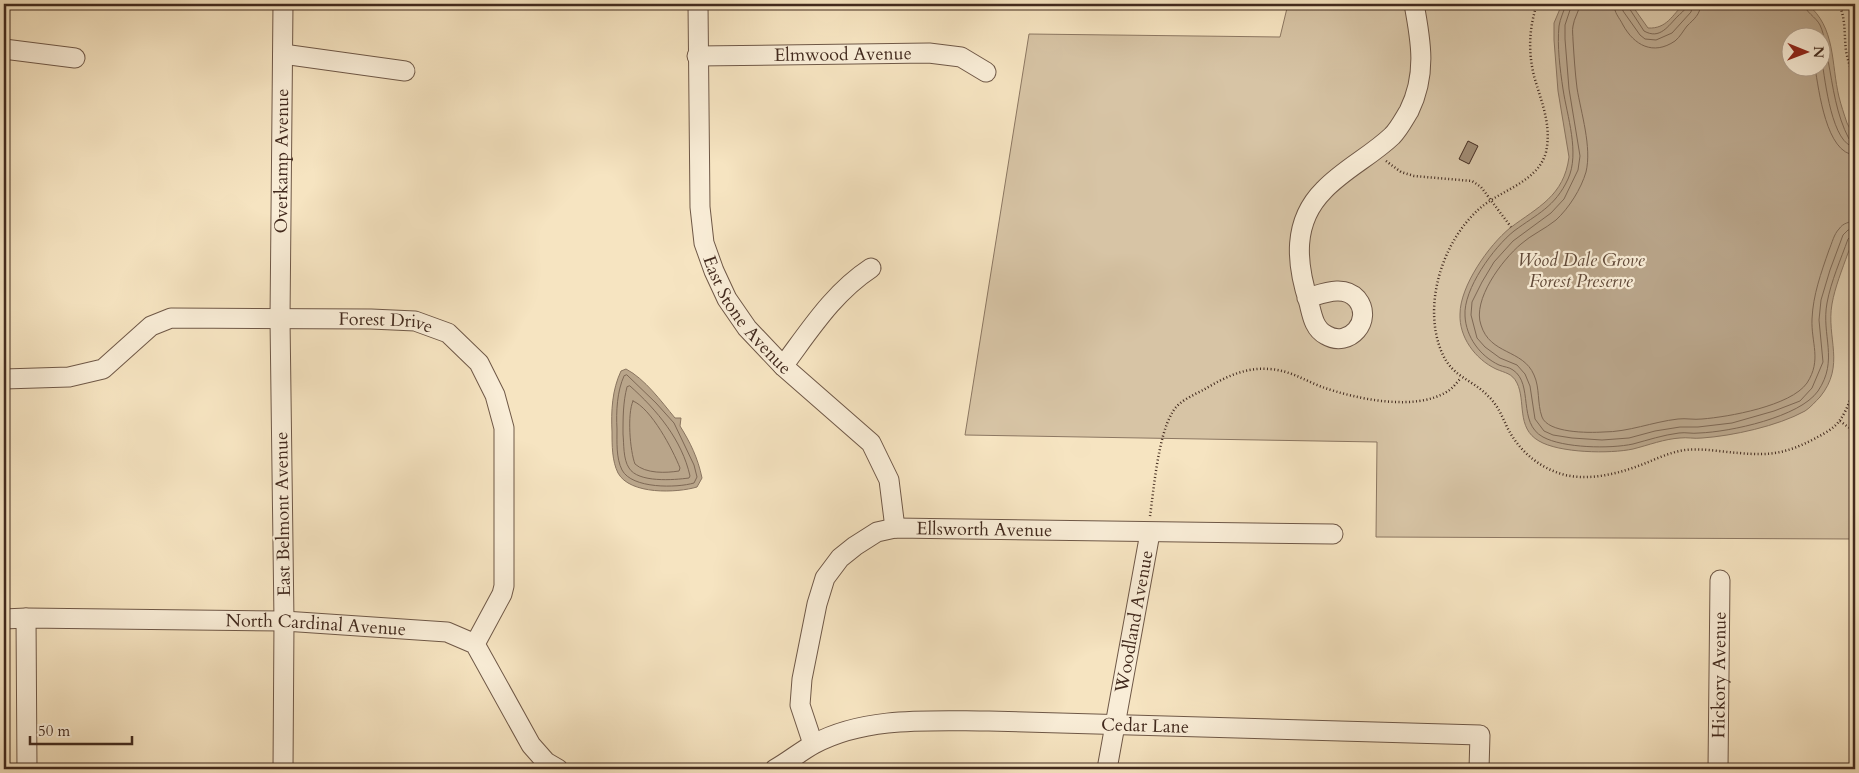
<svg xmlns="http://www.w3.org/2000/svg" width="1859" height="773" font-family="Cardo,serif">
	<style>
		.green { fill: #d7c4a5; stroke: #8c7762; fill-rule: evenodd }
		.water { fill: #b9a58a; stroke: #89745f; fill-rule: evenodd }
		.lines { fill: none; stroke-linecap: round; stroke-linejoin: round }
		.shore { stroke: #7e6854; stroke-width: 1 }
		.building { fill: #a08b73; stroke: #422a1e }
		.minor-casing { stroke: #6f5847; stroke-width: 21 }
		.path { stroke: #422a1e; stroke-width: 2.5; stroke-dasharray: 1 2.5; stroke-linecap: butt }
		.minor { stroke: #f9edd7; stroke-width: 19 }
		.labels { text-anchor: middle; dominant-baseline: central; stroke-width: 4.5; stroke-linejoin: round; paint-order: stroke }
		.street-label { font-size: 18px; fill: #422a1e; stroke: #f9edd7 }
		.park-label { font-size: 18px; font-style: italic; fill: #604939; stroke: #f9edd7 }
	</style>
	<rect width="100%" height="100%" fill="#f6e4c1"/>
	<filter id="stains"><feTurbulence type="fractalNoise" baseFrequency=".004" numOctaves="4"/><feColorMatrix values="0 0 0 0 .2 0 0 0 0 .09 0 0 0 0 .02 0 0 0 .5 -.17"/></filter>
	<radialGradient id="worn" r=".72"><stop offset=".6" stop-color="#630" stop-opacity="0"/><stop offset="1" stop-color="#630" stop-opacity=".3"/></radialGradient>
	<path class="green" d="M1288,4H1855V539L1376,537L1377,442L965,435L1029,34L1280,37ZM1792,38H1822V68H1792Z"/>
	<path class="water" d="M1562,4H1631L1648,28C1667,29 1672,15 1684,4H1807C1836,27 1831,64 1839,97C1841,105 1844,114 1847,123C1850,129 1854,135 1855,142C1857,156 1855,171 1855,185C1855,200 1857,218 1855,233C1854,240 1851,247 1848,253C1842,270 1835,287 1832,304C1826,338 1846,365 1820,397C1816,401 1810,408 1805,411C1778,426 1732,436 1702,438C1694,439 1687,437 1680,438C1664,439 1649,445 1633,449C1610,454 1559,453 1539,441C1516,428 1526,401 1517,383C1512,373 1505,373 1496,369C1475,359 1459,337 1460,314C1460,286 1489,245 1510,228C1538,207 1564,196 1569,157L1558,91L1554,40V23ZM1792,38H1822V68H1792Z
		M626,369C645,379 661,401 675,418H681L680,426C690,442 698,458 702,478L697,487C677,493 630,495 618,473C612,461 612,445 612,432C611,411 612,390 621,371Z"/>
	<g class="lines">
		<path class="shore" d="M1566,4C1564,11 1560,19 1559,26C1557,46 1560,69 1563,89C1567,116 1580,153 1568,179C1555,207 1537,214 1514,231C1494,247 1463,289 1465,316C1466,337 1480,356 1499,365C1504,367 1509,367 1513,370C1534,384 1517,423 1543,437C1563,448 1610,449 1633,444C1648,440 1663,435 1679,433C1686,432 1692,434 1699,433C1730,432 1800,417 1818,391C1839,360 1821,335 1827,303C1831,281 1841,259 1848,239L1851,236L1855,235
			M1572,4L1565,25V39L1569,89L1580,156L1578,170L1564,199L1551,213L1513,241L1494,262L1482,282L1472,302L1471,315L1477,338L1485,347L1500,358L1517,365L1525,374L1530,386L1535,419L1544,431L1553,435L1572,438L1602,440L1629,438L1655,431L1680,427H1698L1732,423L1774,411L1800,401L1812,388L1823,362L1819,320L1821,300L1830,270L1843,235L1848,230L1855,229
			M1580,4C1579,12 1574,18 1573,26C1572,30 1573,36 1573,40C1574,56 1575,72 1577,88C1581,113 1592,147 1586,172C1581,189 1569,208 1556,220C1545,229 1531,235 1521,244C1502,260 1472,300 1481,325C1490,355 1523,349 1534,375C1540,388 1537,403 1542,417C1548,433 1588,433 1603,432C1629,432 1652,422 1678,419C1686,418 1694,420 1702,419C1728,417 1791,406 1807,383C1822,360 1811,343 1812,319C1813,295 1821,273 1829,250C1832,243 1834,234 1839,229C1843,223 1849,222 1855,221
			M1614,4C1614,13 1619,17 1623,25C1634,45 1653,56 1675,41C1680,37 1683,31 1687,26C1694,19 1700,15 1701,4
			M1622,4L1623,11L1640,35L1645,39L1656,40L1672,33L1691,12L1693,4
			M1628,4L1629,8L1644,31C1660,40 1668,26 1678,16C1682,12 1686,10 1687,4
			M1804,4C1805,12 1816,17 1820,25C1825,36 1826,49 1828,60C1833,87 1836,114 1849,139L1855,141
			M1822,61C1825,80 1832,146 1855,147
			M1815,68C1819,90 1826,154 1855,155
			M627,375L656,403L674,423L694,465L697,477L694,483C677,488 632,489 622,470C616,458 617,442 617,429C616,412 617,391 624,376Z
			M630,386C657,410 682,440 690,476L689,478C674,480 638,483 629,468C623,459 624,444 623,434C623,418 623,402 627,387Z
			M633,401C651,408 673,450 680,468L679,471C666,473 646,474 635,464C630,451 627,414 633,401Z"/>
	</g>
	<path class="building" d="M1468,141L1478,146L1469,164L1459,159Z"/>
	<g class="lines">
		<defs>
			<g id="minor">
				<path id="s1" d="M698,4L700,207L704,243L714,271L727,299L747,328L783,366L871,443L889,480L895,528"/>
				<path d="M4,49L75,58"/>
				<path d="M283,54L405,71"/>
				<path id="s2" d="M697,56L929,53L961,57L986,72"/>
				<path d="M1307,298C1322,294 1344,284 1357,299C1374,320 1349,349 1326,335C1314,329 1312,315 1309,303C1296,263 1292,222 1324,190C1344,169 1371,156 1392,136C1399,129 1404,119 1409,111C1427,75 1421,41 1414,4"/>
				<path d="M783,366C810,330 833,293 871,268"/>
				<path id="s3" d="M4,379L69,377L103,369L151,326L171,318L371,319L415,321L448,333L479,363L495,395L504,428V586L502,594L475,644"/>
				<path d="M26,618L27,769"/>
				<path id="s4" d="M4,619L26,618L284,621L447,632L475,644L531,745L546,762L558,769"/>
				<path id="s5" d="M813,744L800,705L802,679L817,604L825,578L840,558L855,546L877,532L895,528L1333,534"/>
				<path id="s6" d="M283,769L284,621L280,319L283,4"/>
				<path id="s7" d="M775,769C788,762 801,751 814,744C866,716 931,721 989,721L1480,735L1479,769"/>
				<path id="s8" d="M1107,769L1150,533"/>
				<path id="s9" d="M1718,769L1720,580"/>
			</g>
		</defs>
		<use href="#minor" class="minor-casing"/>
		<path class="path" d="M1537,4C1529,28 1528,51 1534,76C1541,101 1552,125 1546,152C1538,183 1499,190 1478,210C1442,243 1422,306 1442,353C1453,378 1472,379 1488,396C1497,404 1502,416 1507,427C1519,451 1539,468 1565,475C1592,481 1621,473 1646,463C1658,458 1671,452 1685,450C1703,448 1722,452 1739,453C1771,456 1787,453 1814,439C1823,434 1834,429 1840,420C1848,409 1854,391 1855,377
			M1839,4C1846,19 1844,35 1846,51C1848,62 1852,72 1855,82
			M1386,161L1401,172L1414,176L1472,181L1481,187L1511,227
			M1855,305L1853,320L1855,342
			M1840,421L1855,432
			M1150,516C1154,488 1158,437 1172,413C1178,401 1194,395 1205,389C1225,377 1246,367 1269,369C1289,370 1304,380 1322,387C1356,399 1416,412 1448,391C1453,388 1457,382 1461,378"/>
		<use href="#minor" class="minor"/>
	</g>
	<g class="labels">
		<g class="street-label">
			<text stroke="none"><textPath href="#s2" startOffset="146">Elmwood Avenue</textPath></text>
			<text stroke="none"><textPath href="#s6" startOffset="608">Overkamp Avenue</textPath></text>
			<text stroke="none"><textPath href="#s1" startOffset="324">East Stone Avenue</textPath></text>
			<text stroke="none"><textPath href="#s3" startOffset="401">Forest Drive</textPath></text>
			<text transform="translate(283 514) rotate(-91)">East Belmont Avenue</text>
			<text stroke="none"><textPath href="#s5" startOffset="349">Ellsworth Avenue</textPath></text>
			<text stroke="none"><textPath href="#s8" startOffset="150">Woodland Avenue</textPath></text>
			<text stroke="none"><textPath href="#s4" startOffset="312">North Cardinal Avenue</textPath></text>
			<text stroke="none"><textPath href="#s9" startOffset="94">Hickory Avenue</textPath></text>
			<text stroke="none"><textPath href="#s7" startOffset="381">Cedar Lane</textPath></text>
		</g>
		<g class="park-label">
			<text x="1581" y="260">Wood Dale Grove<tspan x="1581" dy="21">Forest Preserve</tspan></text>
		</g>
	</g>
	<rect width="1859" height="773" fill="none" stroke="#f6e4c1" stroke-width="20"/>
	<rect x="5" y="5" width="1849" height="763" fill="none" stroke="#422a1e" stroke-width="2.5"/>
	<rect x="10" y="10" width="1839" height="753" fill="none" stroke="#422a1e"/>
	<g transform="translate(1806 52) rotate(91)"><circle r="24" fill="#f9edd7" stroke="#b09f8d"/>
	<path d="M0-4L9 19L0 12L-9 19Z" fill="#8f2418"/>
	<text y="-8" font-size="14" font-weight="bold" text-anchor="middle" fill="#422a1e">N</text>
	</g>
	<path d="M30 736v8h102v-8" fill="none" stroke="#422a1e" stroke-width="2.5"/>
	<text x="38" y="736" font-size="15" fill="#422a1e" stroke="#f9edd7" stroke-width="4" paint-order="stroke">50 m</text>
	<rect width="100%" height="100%" filter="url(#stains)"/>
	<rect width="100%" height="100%" fill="url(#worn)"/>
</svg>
